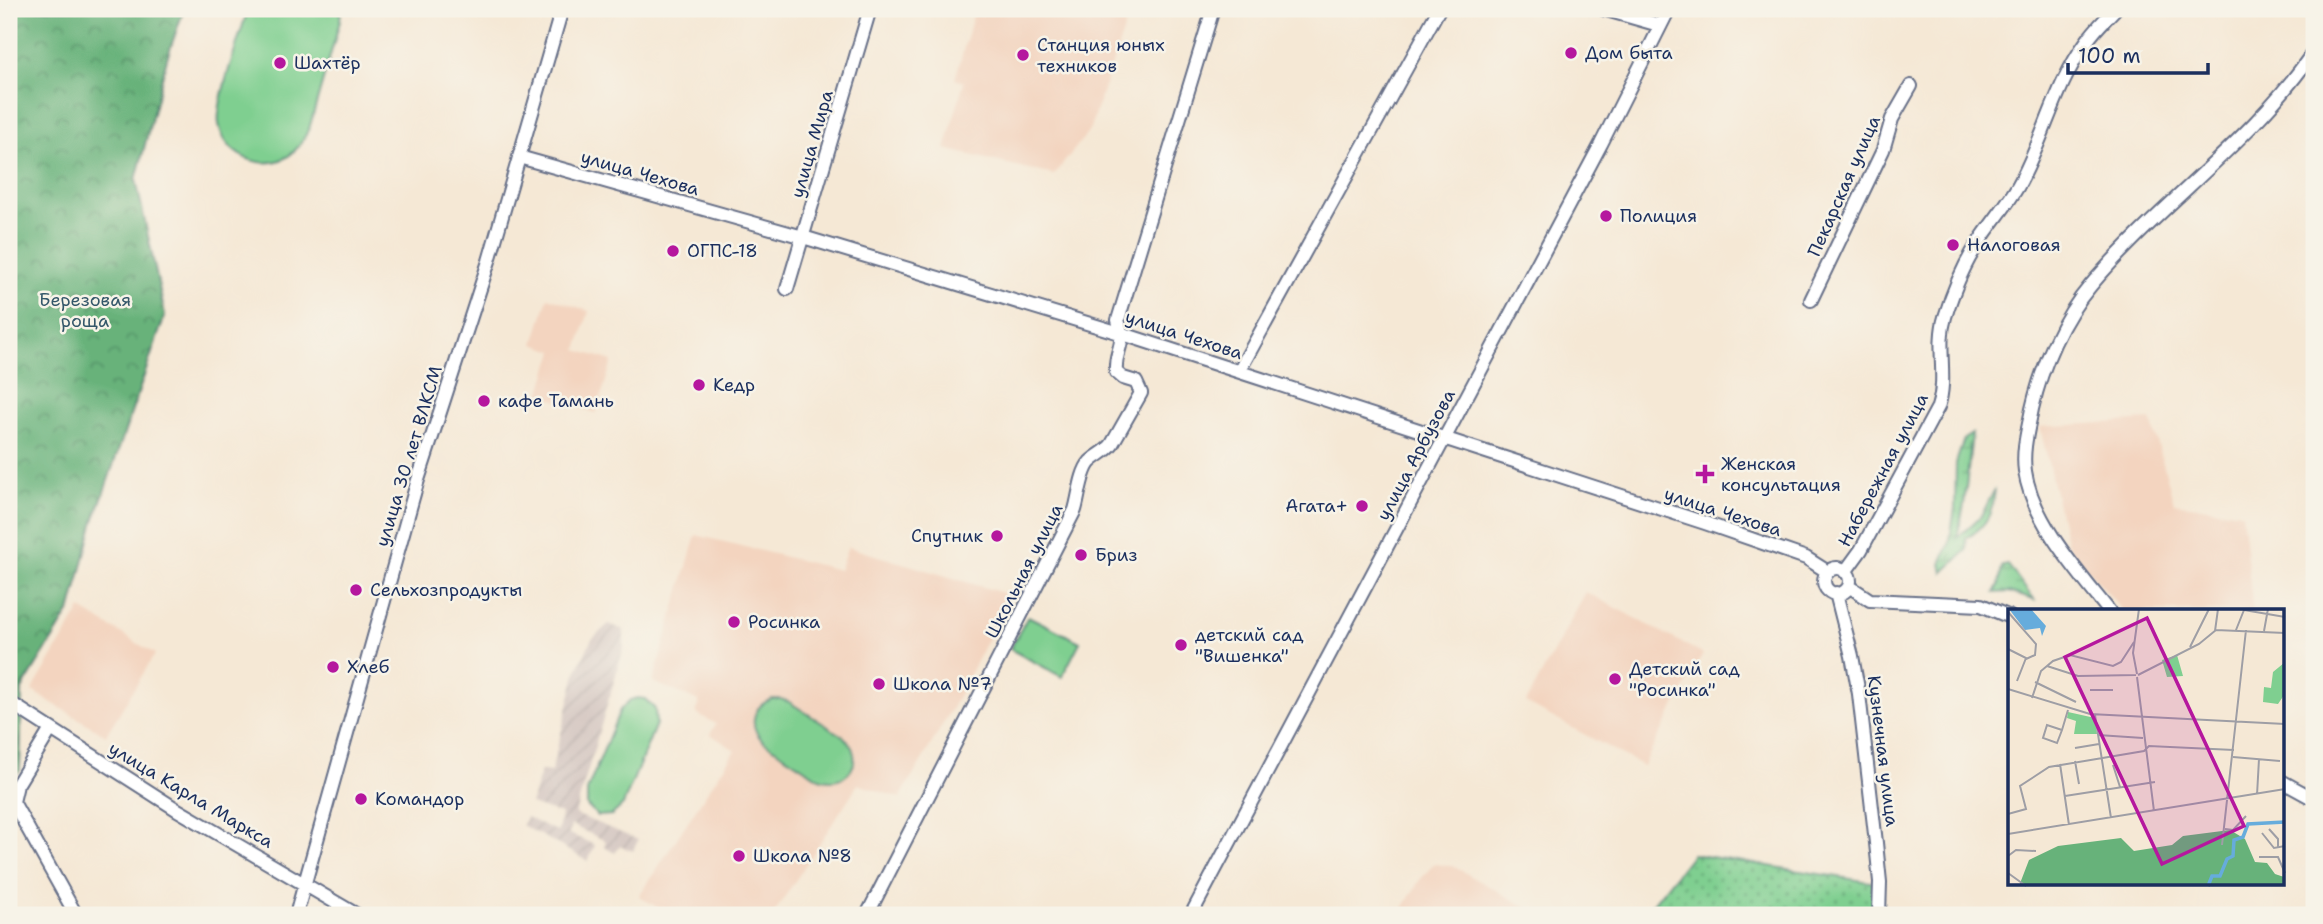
<svg xmlns="http://www.w3.org/2000/svg" width="2323" height="924" font-family="'Shantell Sans',sans-serif">
	<style>
		.built { fill: #f3d4bf }
		.industrial { fill: url(#industrial-furrows) }
		.grass { fill: url(#grass-dots); stroke: #4d7f77; stroke-width: 2 }
		.forest { fill: url(#forest-crowns); stroke: #41706c; stroke-width: 2 }
		.wetland { fill: url(#wetland-marsh); stroke: #4d7f77; stroke-width: 2 }
		.garden { fill: #7fcf90; stroke: #4d7f77; stroke-width: 2 }
		.lines { fill: none; stroke-linecap: round; stroke-linejoin: round }
		.minor-casing { stroke: #677088; stroke-width: 16 }
		.minor { stroke: #fff; stroke-width: 12 }
		.poi-dot { fill: #b5179e; stroke: #f7f3e8; stroke-width: 2.5 }
		.labels { text-anchor: middle; dominant-baseline: central; stroke-width: 5; stroke-linejoin: round; paint-order: stroke }
		.poi-label { font-size: 18px; fill: #1b2f5e; stroke: #f7f3e8; text-anchor: start }
		.street-label { font-size: 18px; fill: #1b2f5e; stroke: #f7f3e8 }
		.park-label { font-size: 18px; fill: #34576a; stroke: #f7f3e8 }
		.inset-river { fill: none; stroke: #66acdc; stroke-width: 3.5 }
		.inset-road { fill: none; stroke: #9e9ea5; stroke-width: 2 }
		.view { fill: #b5179e; fill-opacity: 0.15; stroke: #b5179e; stroke-width: 3.5 }
		.inset-edge { fill: none; stroke: #1b2f5e; stroke-width: 3.5 }
	</style>
	<defs>
		<pattern id="industrial-furrows" width="10" height="10" patternUnits="userSpaceOnUse" patternTransform="scale(1.75)"><rect width="10" height="10" fill="#cfc0bb"/><path d="M-1 1l2-2M0 10L10 0M9 11l2-2" fill="none" stroke="#b1a5a3"/></pattern>
		<pattern id="grass-dots" width="8" height="8" patternUnits="userSpaceOnUse" patternTransform="scale(1.75)"><rect width="8" height="8" fill="#7fcf90"/><path d="M2 2h.1M6 6h.1" fill="none" stroke="#67a879" stroke-width="1.8" stroke-linecap="round"/></pattern>
		<pattern id="forest-crowns" width="20" height="18" patternUnits="userSpaceOnUse" patternTransform="scale(1.75)"><rect width="20" height="18" fill="#67b27a"/><path d="M2 6a3 3 0 1 1 6 0M12 15a3 3 0 1 1 6 0" fill="none" stroke="#549167"/></pattern>
		<pattern id="wetland-marsh" width="20" height="14" patternUnits="userSpaceOnUse" patternTransform="scale(1.75)"><rect width="20" height="14" fill="#7fcf90"/><path d="M1 5h8M5 5V1M11 12h8M15 12V8" fill="none" stroke="#67a879"/></pattern>
	</defs>
	<rect width="100%" height="100%" fill="#f7f3e8"/>
	<filter id="ink" filterUnits="userSpaceOnUse"><feTurbulence type="fractalNoise" baseFrequency=".0143" numOctaves="2"/><feDisplacementMap in="SourceGraphic" scale="14" xChannelSelector="R" yChannelSelector="G"/><feConvolveMatrix kernelMatrix="1 2 1 2 8 2 1 2 1" color-interpolation-filters="sRGB"/></filter>
	<filter id="wash" filterUnits="userSpaceOnUse"><feTurbulence type="fractalNoise" baseFrequency=".00686" numOctaves="4" result="noise"/><feDisplacementMap in="SourceGraphic" scale="28" xChannelSelector="R" yChannelSelector="G"/><feGaussianBlur stdDeviation="1.57" result="paint"/><feColorMatrix in="noise" values="0 0 0 0 0 0 0 0 0 0 0 0 0 0 0 0 0 1.4 0 .05"/><feComposite in="paint" operator="in"/></filter>
	<g filter="url(#wash)">
		<rect width="100%" height="100%" fill="#f5e8d5"/>
		<path class="built" d="M975,9H1131L1089,131L1054,175L945,149L964,82L955,79Z
			M548,297L589,311L577,350L612,361L596,413L540,395L554,351L534,344Z
			M2151,420L2174,503L2242,513L2253,611H2123L2067,545L2040,427Z
			M696,535L839,570L848,547L1010,595L951,710L900,798L858,784L773,915H669L639,896L735,750L710,734L716,724L696,713L699,701L653,682Z
			M1586,592L1703,654L1643,766L1526,703Z
			M81,609L155,654L106,735L32,691Z
			M1434,864L1453,866L1540,915H1399L1419,881Z"/>
		<path class="industrial" d="M609,624L624,630V647L575,814L638,840L633,851L620,846L615,853L604,847L606,841L571,825L569,834L595,845L588,861L522,825L526,817L558,832L561,814L531,804L541,771L551,772L577,670L592,639Z"/>
		<path class="grass" d="M1692,854L1877,883L1872,915H1648L1649,909Z"/>
		<path class="forest" d="M9,9H184L167,58L136,180L165,315L93,524L71,609L22,689L20,771L9,779Z"/>
		<path class="wetland" d="M1972,434L1964,505L1957,538L1981,516L1995,489C1993,512 1987,527 1966,538L1967,550L1943,573L1941,563L1949,545L1955,508L1956,463L1964,439Z
			M2008,565L2034,600L2009,592L1995,593L1999,585L2002,566Z"/>
		<path class="garden" d="M248,9H341L340,21L309,129C303,140 297,152 285,158C258,171 224,154 219,124C215,103 241,33 248,9Z
			M1028,616L1080,642L1062,677L1010,649Z
			M638,698L645,699L655,709L656,724L623,805L612,815L598,816L587,806V791L620,710L630,700Z
			M772,699H781L789,702L844,737C867,759 849,788 819,778L764,742C748,727 751,707 772,699Z"/>
	</g>
	<g filter="url(#ink)">
		<g class="lines">
			<defs>
				<path id="minor" d="M1603,9L1659,25
					M519,157L803,237L1123,334L1705,523L1806,558L1828,572
					M787,289L870,9
					M1811,300L1883,150L1892,119L1911,86
					M1239,371L1439,9
					M1824 581a13 13 0 1 1 26 0a13 13 0 1 1-26 0Z
					M1845,572L1861,550L1938,407C1948,377 1936,347 1945,317C1953,291 1965,262 1981,239C1993,221 2007,205 2018,186C2044,140 2055,85 2087,41C2095,29 2106,19 2115,9
					M1849,586L1870,600L1981,605L2010,617
					M1836,593L1852,656L1859,694L1876,843L1880,882L1879,915
					M2109,611C2079,573 2032,521 2025,471C2022,450 2028,430 2032,409C2042,365 2062,319 2091,285C2160,203 2253,141 2314,51
					M9,702L176,809L357,915
					M51,729L17,785L13,802L76,915
					M2283,782L2314,799
					M296,915L417,483L489,261L562,9
					M867,915L1075,510C1079,497 1081,472 1090,462C1097,455 1106,452 1112,444L1141,393L1136,382L1123,378L1116,372C1114,349 1127,347 1118,320L1213,9
					M1191,915L1601,144L1669,9"/>
			</defs>
			<use href="#minor" class="minor-casing"/>
			<use href="#minor" class="minor"/>
		</g>
	</g>
	<g class="poi-dot">
		<circle cx="1571" cy="53" r="7"/>
		<circle cx="1023" cy="55" r="7"/>
		<circle cx="280" cy="63" r="7"/>
		<circle cx="1606" cy="216" r="7"/>
		<circle cx="1953" cy="245" r="7"/>
		<circle cx="673" cy="251" r="7"/>
		<circle cx="699" cy="385" r="7"/>
		<circle cx="484" cy="401" r="7"/>
		<path d="M1701.5 463.5h7v7h7v7h-7v7h-7v-7h-7v-7h7z"/>
		<circle cx="1362" cy="506" r="7"/>
		<circle cx="997" cy="536" r="7"/>
		<circle cx="1081" cy="555" r="7"/>
		<circle cx="356" cy="590" r="7"/>
		<circle cx="734" cy="622" r="7"/>
		<circle cx="1181" cy="645" r="7"/>
		<circle cx="333" cy="667" r="7"/>
		<circle cx="1615" cy="679" r="7"/>
		<circle cx="879" cy="684" r="7"/>
		<circle cx="361" cy="799" r="7"/>
		<circle cx="739" cy="856" r="7"/>
	</g>
	<g class="labels">
		<g class="poi-label">
			<text x="1037" y="45">Станция юных<tspan x="1037" dy="21">техников</tspan></text>
			<text x="1585" y="53">Дом быта</text>
			<text x="294" y="63">Шахтёр</text>
			<text x="1620" y="216">Полиция</text>
			<text x="1967" y="245">Налоговая</text>
			<text x="687" y="251">ОГПС-18</text>
			<text x="713" y="385">Кедр</text>
			<text x="498" y="401">кафе Тамань</text>
			<text x="1721" y="464">Женская<tspan x="1721" dy="21">консультация</tspan></text>
			<text x="1348" y="506" text-anchor="end">Агата+</text>
			<text x="983" y="536" text-anchor="end">Спутник</text>
			<text x="1095" y="555">Бриз</text>
			<text x="370" y="590">Сельхозпродукты</text>
			<text x="748" y="622">Росинка</text>
			<text x="1195" y="635">детский сад<tspan x="1195" dy="21">"Вишенка"</tspan></text>
			<text x="347" y="667">Хлеб</text>
			<text x="1629" y="669">Детский сад<tspan x="1629" dy="21">"Росинка"</tspan></text>
			<text x="893" y="684">Школа №7</text>
			<text x="375" y="799">Командор</text>
			<text x="753" y="856">Школа №8</text>
		</g>
		<g class="street-label">
			<text transform="translate(812 144) rotate(-74)">улица Мира</text>
			<text transform="translate(640 173) rotate(16)">улица Чехова</text>
			<text transform="translate(1844 186) rotate(-66)">Пекарская улица</text>
			<text transform="translate(1184 335) rotate(18)">улица Чехова</text>
			<text transform="translate(1416 455) rotate(-62)">улица Арбузова</text>
			<text transform="translate(409 456) rotate(-73)">улица 30 лет ВЛКСМ</text>
			<text transform="translate(1883 470) rotate(-62)">Набережная улица</text>
			<text transform="translate(1723 512) rotate(18)">улица Чехова</text>
			<text transform="translate(1024 571) rotate(-63)">Школьная улица</text>
			<text transform="translate(1883 751) rotate(83)">Кузнечная улица</text>
			<text transform="translate(191 795) rotate(31)">улица Карла Маркса</text>
		</g>
		<g class="park-label">
			<text x="85" y="300">Березовая<tspan x="85" dy="21">роща</tspan></text>
		</g>
	</g>
	<g transform="translate(2008 609)">
		<rect width="276" height="276" fill="#f5e8d5"/>
		<path d="M169,46L175,67L159,68L154,51ZM276,54V86L270,95L255,93L256,78L263,79L265,63ZM60,103L87,109L89,125H66L68,112L59,109Z" fill="#7fcf90"/>
		<path d="M222,221L237,230L247,253L259,254L267,265L276,268V277H11L21,251L50,237L113,229L126,242L164,236L175,227Z" fill="#67b27a"/>
		<path d="M1,0H23L38,17L34,27L32,19L17,21Z" fill="#66acdc"/>
		<path class="inset-river" d="M200,277L204,267H212L219,250L225,247L226,231L235,228L240,215L277,213"/>
		<path class="inset-road" d="M236,1L277,8M0,3L28,35L27,46L18,50M228,21L236,1M207,22L210,0M256,22L260,0M182,38L201,0M0,40L18,49L9,72M39,57L70,67L128,66M129,65L125,44L131,0M130,66L191,35L208,21L277,24M129,68L146,202M27,73L68,93M0,80L82,105L277,115M82,81H105M24,89L33,62L45,52L62,46L105,57L113,53L126,33M87,106L103,209M54,121L39,116L35,129L49,134L54,121L60,101M90,126L135,129M67,139L91,135M225,148L272,152M67,152L71,175M52,155L61,216M105,156L112,178M249,186L251,150M57,187L147,173M0,205L18,200L12,177L41,158L136,142L141,137L226,141M217,220L225,221L238,207M261,220L270,230V239M254,224L266,239L277,237M0,225L277,180M214,236L238,21M0,247L8,241L28,242M251,248H270L277,264M0,264L18,277"/>
		<path class="view" d="M139,9L236,217L154,255L57,48Z"/>
		<rect width="276" height="276" class="inset-edge"/>
	</g>
	<rect width="2323" height="924" fill="none" stroke="#f7f3e8" stroke-width="35"/>
	<path d="M2068 63v10h140v-10" fill="none" stroke="#1b2f5e" stroke-width="3.5"/>
	<text x="2078" y="63" font-size="21" fill="#1b2f5e" stroke="#f7f3e8" stroke-width="5" paint-order="stroke">100 m</text>
</svg>
